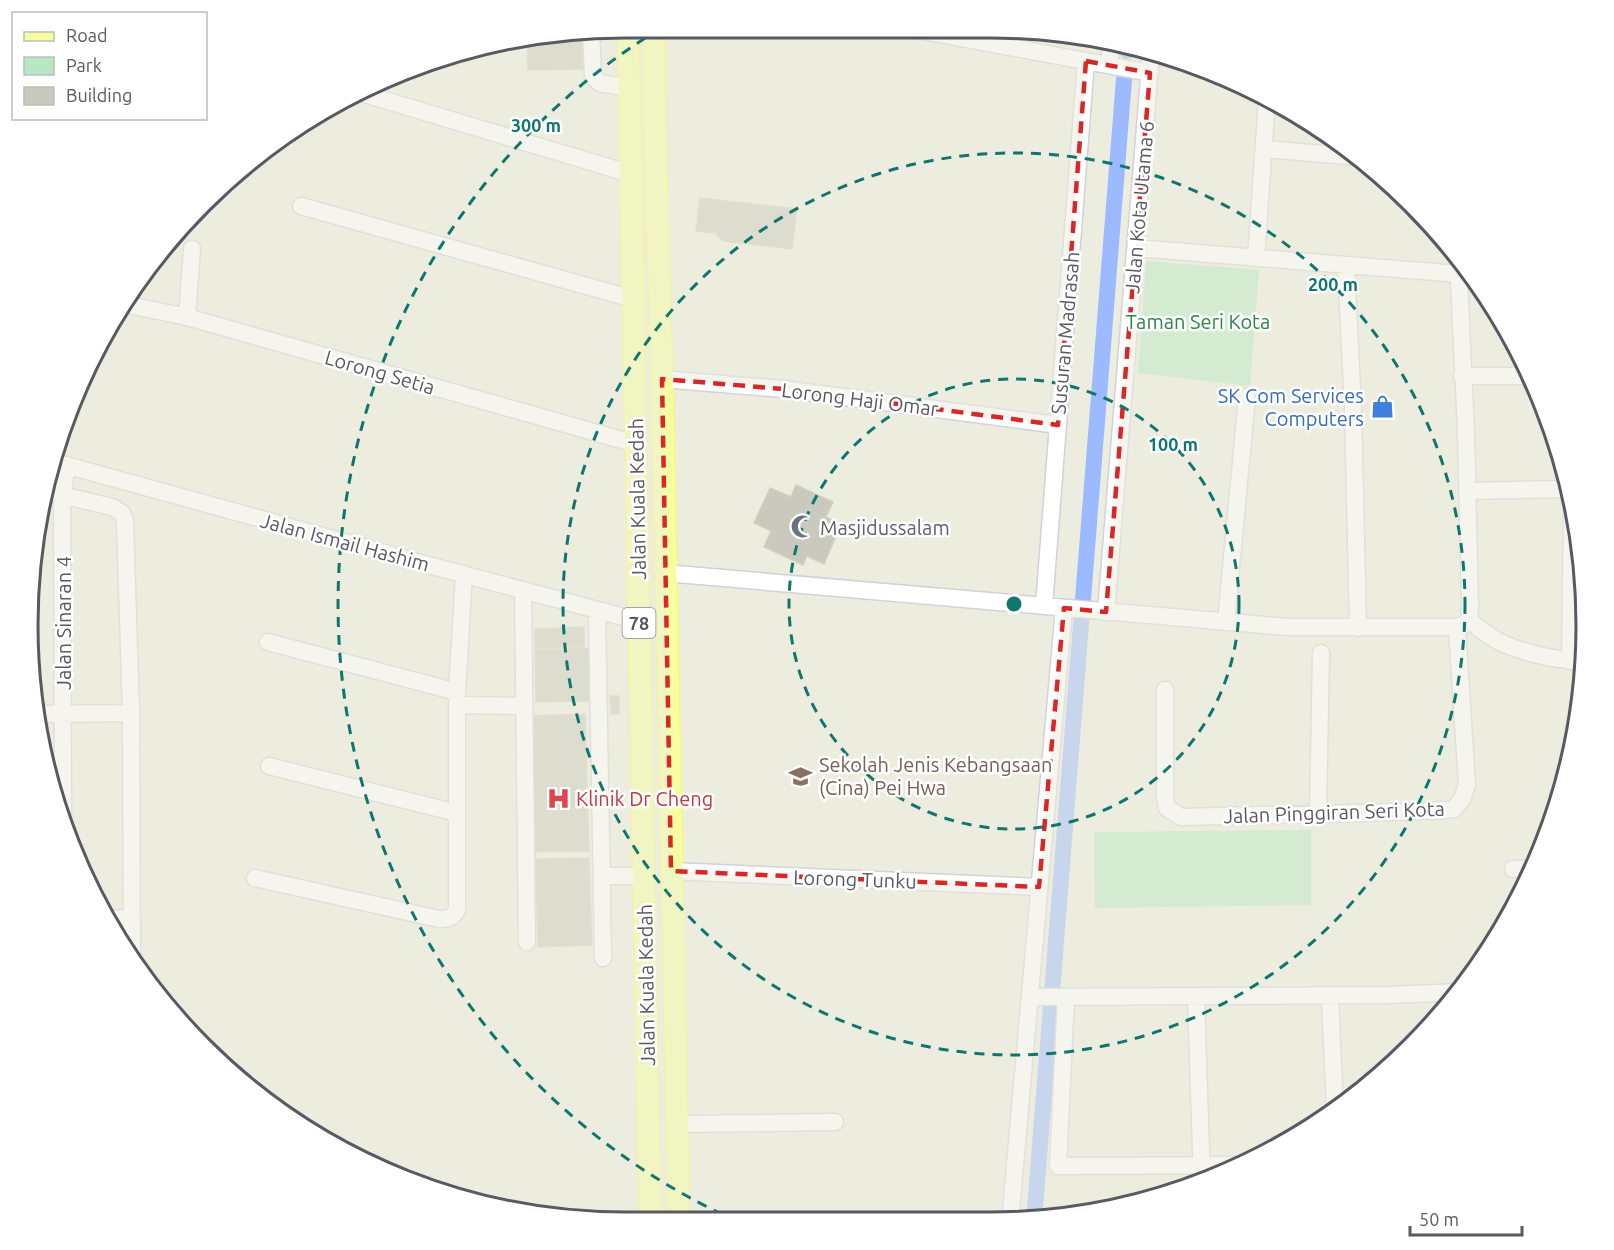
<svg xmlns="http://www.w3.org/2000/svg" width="1614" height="1250" font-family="Ubuntu,sans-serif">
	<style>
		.green { fill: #b7e8c4 }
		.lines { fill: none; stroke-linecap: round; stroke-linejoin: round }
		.canal { stroke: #9cbaff; stroke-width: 16 }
		.building { fill: #cac9bd; stroke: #d2d1bc; stroke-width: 1.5 }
		.minor-casing { stroke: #d2d2da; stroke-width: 19 }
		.major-casing { stroke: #fffc45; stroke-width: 23 }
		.minor { stroke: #fff; stroke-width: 16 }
		.major { stroke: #f5ffa1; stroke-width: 21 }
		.marked { fill: none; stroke: #d62828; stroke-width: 4.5; stroke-dasharray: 12 8; stroke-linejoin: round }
		.ring { fill: none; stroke: #0f766e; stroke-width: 3; stroke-dasharray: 10 8 }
		.labels { text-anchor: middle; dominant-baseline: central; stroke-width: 5; stroke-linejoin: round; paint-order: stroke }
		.shield { fill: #fff; stroke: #8a8b90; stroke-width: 1.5 }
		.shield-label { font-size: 18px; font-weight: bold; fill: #585961 }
		.street-label { font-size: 20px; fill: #585961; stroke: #fff }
		.park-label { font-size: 20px; fill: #2b8647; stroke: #fff }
		.shop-label { font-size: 20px; fill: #366cbe; stroke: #fff; text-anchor: end }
		.worship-label { font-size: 20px; fill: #5b616d; stroke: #fff; text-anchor: start }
		.education-label { font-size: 20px; fill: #785e54; stroke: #fff; text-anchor: start }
		.health-label { font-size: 20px; fill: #be3a42; stroke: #fff; text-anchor: start }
		.rim { fill: none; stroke: #585961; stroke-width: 3 }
		.centre { fill: #0f766e; stroke: #fff; stroke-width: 3 }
		.ring-label { font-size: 18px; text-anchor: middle; font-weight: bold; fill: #0f766e; stroke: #fff; stroke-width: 5; stroke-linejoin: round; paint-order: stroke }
	</style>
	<rect width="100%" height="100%" fill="#ecedde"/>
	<path class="green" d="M1146,261L1259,270L1250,386L1138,373Z
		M1311,830V905L1095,908L1094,832Z"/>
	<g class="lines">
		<path class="canal" d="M1127,51V48
			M1034,1221L1124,79"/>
	</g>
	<path class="building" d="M586,32V69L528,70L527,40Z
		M700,198L797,209L792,249L723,241L715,233L696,231Z
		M796,485L833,502L826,517L841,524L824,564L807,556L803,565L764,547L771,531L754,523L770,488L791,497Z
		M584,627V647L535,648V629Z
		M590,648L591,701L536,702L535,650Z
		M610,696H619V714H611Z
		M585,714L589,851L534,852L530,716Z
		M589,858L592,945L538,947L535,859Z"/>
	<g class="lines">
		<defs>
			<path id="minor" d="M907,28L1150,73
				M591,31L593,77L600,83L629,88
				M1109,65L1111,45
				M361,93L631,174
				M1264,149L1360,157
				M301,206L633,299
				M1136,248L1459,274
				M1256,258L1267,98
				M1346,265L1353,409L1358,628
				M124,304L187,317L636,444
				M187,317L192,249
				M1462,376H1529
				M662,379L783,389L1058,425
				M51,461L417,562L639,621
				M45,491L112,507L122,513L125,521L131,713L132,959
				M1467,491L1568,489
				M665,573L1288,627H1457L1464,625L1469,620L1470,607L1466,432L1458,258
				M523,590L527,942
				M1044,606L1086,61
				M597,610L603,958
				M1106,612L1151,53
				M1469,620C1480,629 1490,638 1504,644C1528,654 1559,661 1586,661
				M1226,622L1247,397
				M268,642L457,692
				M1570,661L1572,506
				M1165,690V798L1167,808L1181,817L1433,811L1454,809L1462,799L1467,785L1457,627
				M457,705L523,706
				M39,714L131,713
				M269,766L457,813
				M1318,814L1321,653
				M63,818L62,496L67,465
				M1513,869H1533
				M671,871L1039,887
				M603,876H644
				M255,878L439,919C448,919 453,918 457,910V692L464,574
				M105,919L132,918
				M1330,996L1335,1109
				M1030,997L1389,995L1460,992
				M1066,997L1058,1166L1240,1165
				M1196,997L1202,1182
				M677,1124L835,1122
				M1010,1222L1064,608"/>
			<path id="major" d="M628,27L650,1223
				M654,27L656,171L662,379L679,1223"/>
		</defs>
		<use href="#minor" class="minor-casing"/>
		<use href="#major" class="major-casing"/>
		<use href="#minor" class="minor"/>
		<use href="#major" class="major"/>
	</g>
	<path d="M0 0H1614V1250H0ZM1086,61L1150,73L1106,612L1064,608L1039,887L671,871L662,379L783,389L1058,425Z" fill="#ecedde" fill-opacity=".55" fill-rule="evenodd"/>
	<path class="marked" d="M1086,61L1150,73L1106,612L1064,608L1039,887L671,871L662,379L783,389L1058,425Z"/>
	<g class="ring">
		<circle cx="1014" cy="604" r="225"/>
		<circle cx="1014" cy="604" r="451"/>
		<path d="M739 1222A676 676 0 0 1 661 28"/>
	</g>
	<defs>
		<symbol id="shop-bare" viewBox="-9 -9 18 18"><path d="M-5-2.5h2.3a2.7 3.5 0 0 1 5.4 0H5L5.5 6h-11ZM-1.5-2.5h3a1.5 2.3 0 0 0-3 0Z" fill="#3f7fe0" stroke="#fff" stroke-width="2.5" paint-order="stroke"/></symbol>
		<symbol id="mosque-bare" viewBox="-9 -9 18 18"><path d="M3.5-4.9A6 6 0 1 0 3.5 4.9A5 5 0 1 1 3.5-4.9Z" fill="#6b7280" stroke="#fff" stroke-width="2.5" paint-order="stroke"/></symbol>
		<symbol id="school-bare" viewBox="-9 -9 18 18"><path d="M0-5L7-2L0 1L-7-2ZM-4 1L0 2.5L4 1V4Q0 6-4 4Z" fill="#8d6e63" stroke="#fff" stroke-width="2.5" paint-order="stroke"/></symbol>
		<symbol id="hospital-bare" viewBox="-9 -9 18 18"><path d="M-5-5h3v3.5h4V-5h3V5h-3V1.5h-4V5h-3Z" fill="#e0444e" stroke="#fff" stroke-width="2.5" paint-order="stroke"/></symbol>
	</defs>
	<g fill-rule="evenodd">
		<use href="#shop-bare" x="1366" y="390" width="33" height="33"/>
		<use href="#mosque-bare" x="786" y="510" width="33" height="33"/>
		<use href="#school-bare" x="784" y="760" width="33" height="33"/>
		<use href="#hospital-bare" x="542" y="782" width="33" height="33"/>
	</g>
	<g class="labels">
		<rect class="shield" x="622.5" y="608" width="33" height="30" rx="4.5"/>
		<g class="shield-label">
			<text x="639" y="623">78</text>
		</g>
		<g class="street-label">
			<text transform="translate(1139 207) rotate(-85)">Jalan Kota Utama 6</text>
			<text transform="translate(1065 333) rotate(-85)">Susuran Madrasah</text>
			<text transform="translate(380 372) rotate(16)">Lorong Setia</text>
			<text transform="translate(860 399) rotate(7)">Lorong Haji Omar</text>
			<text transform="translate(637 499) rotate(-91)">Jalan Kuala Kedah</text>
			<text transform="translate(345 542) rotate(15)">Jalan Ismail Hashim</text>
			<text transform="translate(63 623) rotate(-90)">Jalan Sinaran 4</text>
			<text transform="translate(1334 812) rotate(-2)">Jalan Pinggiran Seri Kota</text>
			<text transform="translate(855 879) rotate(2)">Lorong Tunku</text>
			<text transform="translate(646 985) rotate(-91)">Jalan Kuala Kedah</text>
		</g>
		<g class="park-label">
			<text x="1198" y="321">Taman Seri Kota</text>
		</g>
		<g class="shop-label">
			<text x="1364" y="395">SK Com Services<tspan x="1364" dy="23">Computers</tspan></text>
		</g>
		<g class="worship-label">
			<text x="820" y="527">Masjidussalam</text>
		</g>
		<g class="education-label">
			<text x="819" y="764">Sekolah Jenis Kebangsaan<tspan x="819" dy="23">(Cina) Pei Hwa</tspan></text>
		</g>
		<g class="health-label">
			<text x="576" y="798">Klinik Dr Cheng</text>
		</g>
	</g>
	<path d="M0 0H1614V1250H0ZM625 38H989A587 587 0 0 1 1576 625V625A587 587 0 0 1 989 1212H625A587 587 0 0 1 38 625V625A587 587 0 0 1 625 38Z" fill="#fff" fill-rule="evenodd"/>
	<path class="rim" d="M625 38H989A587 587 0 0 1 1576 625V625A587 587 0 0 1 989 1212H625A587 587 0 0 1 38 625V625A587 587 0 0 1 625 38Z"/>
	<circle cx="1014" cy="604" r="9" class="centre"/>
	<g class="ring-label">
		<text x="536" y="132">300 m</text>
		<text x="1333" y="291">200 m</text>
		<text x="1173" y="451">100 m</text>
	</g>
	<rect x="12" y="12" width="195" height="108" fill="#ffffff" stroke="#bcbdc0" stroke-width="1.5"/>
	<rect x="24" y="32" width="30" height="9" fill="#f5ffa1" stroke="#bcbdc0" stroke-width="1.5"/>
	<text x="66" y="42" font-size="18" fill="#585961">Road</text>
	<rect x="24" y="57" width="30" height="18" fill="#b7e8c4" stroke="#bcbdc0" stroke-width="1.5"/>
	<text x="66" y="72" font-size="18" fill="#585961">Park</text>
	<rect x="24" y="87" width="30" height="18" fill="#cac9bd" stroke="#bcbdc0" stroke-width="1.5"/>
	<text x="66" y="102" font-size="18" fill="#585961">Building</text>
	<path d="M1410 1226v9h112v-9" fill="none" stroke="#585961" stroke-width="3"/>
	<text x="1419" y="1226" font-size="18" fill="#585961" stroke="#ffffff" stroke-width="4.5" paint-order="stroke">50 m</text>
</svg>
